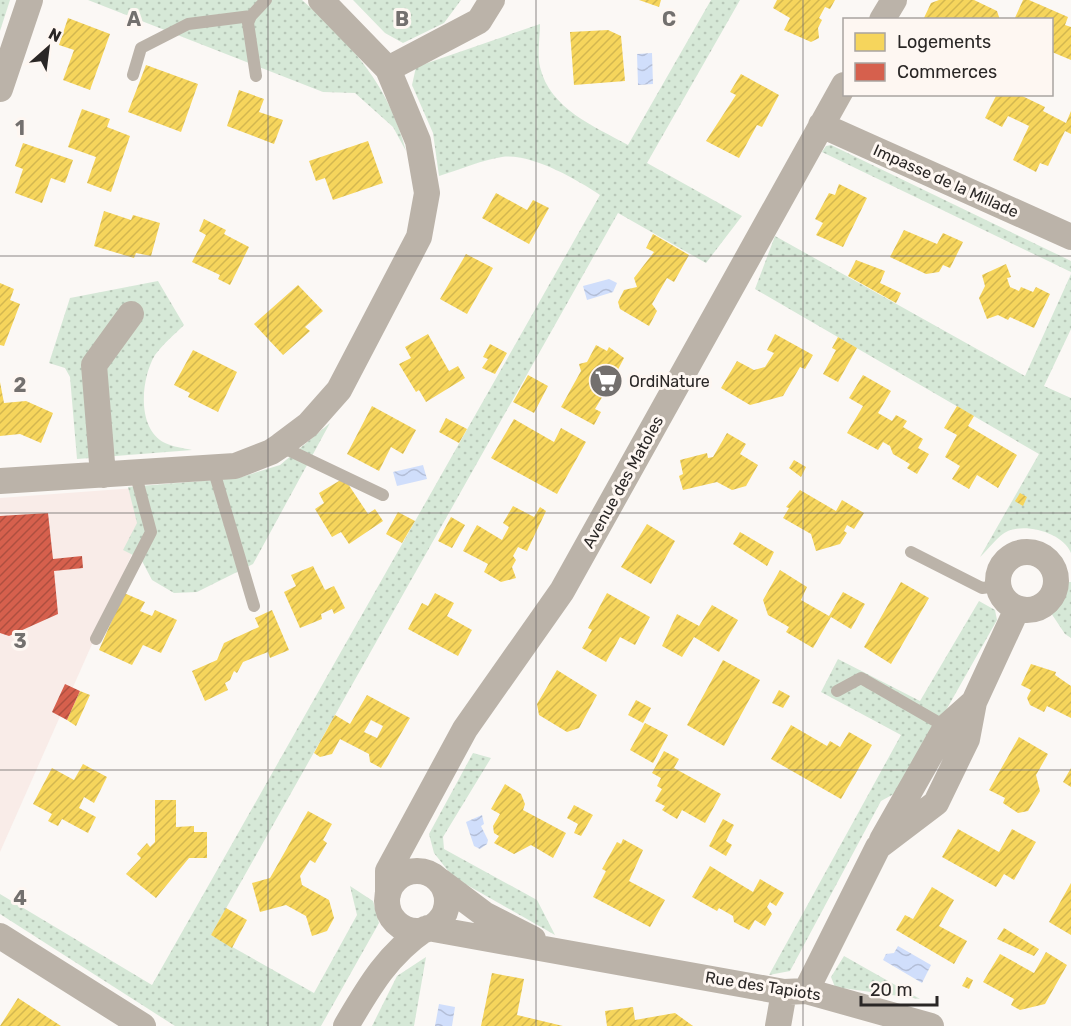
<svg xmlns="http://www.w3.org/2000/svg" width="1071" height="1026" font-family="Rubik,sans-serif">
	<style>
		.commercial { fill: #f9ece8 }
		.grass { fill: url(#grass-dots) }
		.water { fill: url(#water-waves) }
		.homes { fill: url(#homes-hatch); fill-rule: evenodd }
		.shops { fill: url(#shops-hatch) }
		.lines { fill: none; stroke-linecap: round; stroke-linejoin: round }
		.service { stroke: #bbb3a9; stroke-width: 12 }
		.minor { stroke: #bbb3a9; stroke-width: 26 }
		.grid { fill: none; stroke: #73706e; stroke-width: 1.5; stroke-opacity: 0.55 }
		.labels { text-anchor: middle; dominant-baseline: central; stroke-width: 6; stroke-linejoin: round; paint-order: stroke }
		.street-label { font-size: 16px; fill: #2a2726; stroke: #fef7f2 }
		.poi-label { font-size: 16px; fill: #2a2726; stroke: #fef7f2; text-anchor: start }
		.grid-label { font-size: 20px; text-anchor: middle; font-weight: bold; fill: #73706e; stroke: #fef7f2; stroke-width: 6; stroke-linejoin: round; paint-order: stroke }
	</style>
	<defs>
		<pattern id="grass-dots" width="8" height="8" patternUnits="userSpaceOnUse" patternTransform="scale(1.5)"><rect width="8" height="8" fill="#d6e8d7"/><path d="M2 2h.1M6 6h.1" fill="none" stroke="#b8c7b8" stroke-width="1.8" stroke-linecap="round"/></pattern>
		<pattern id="water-waves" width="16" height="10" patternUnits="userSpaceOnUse" patternTransform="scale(1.5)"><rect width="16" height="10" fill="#d0defb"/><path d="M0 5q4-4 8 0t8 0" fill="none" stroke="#b3bed7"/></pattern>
		<pattern id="homes-hatch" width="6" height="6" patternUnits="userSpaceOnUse" patternTransform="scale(1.5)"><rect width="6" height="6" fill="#f6d55c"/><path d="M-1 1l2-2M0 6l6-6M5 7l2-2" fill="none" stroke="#d3b750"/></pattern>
		<pattern id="shops-hatch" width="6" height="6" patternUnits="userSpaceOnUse" patternTransform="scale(1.5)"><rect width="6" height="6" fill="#d6604d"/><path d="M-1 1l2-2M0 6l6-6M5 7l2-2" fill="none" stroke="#ae4f40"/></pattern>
	</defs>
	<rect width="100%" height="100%" fill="#fbf8f5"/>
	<path class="commercial" d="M162,486L0,852V498Z"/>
	<path class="grass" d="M0,0H10L0,31Z
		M88,0H302C352,44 389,86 406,151L393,127L355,93L323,92Z
		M353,0H461L444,23L403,43L385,33Z
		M711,0H740L647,163L742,216L706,263L618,213L211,935L314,993L357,915L350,886L373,901L379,923L321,1026H175L0,914V894L152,985L600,195C576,179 531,153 502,157C481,160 459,170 439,176L433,133L412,85L416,67L540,24C540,37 537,54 540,67C550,109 594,126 628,145Z
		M831,145L1071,261V272L822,152L826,146Z
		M775,236L1025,376L1071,274V329L1044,386L1071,398V553C1063,533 1027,523 1008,531C998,535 988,550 980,557L1039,454L755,289Z
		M158,281L184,325C175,334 163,344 155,355C141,378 136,429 165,443C173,447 184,448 192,450L77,459L70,377L65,368L49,363L70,298Z
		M330,423L253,564L197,592L174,593L152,580L141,559L123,550L137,523L128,487L238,478L280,465Z
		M1068,582H1071V638L1065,634L1051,613Z
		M979,601L995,610L997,620L901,790L881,801L790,971L769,975L901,735L821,692L838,659L920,701Z
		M473,753L491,758L443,837L444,849L537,900L555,935L453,877L434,853L429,834Z
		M844,956L920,999L835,987L831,977Z
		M426,957L414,1026H372L397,976Z"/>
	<path class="water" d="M652,53L653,84L638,85L637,54Z
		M609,279L617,283L613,292L587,300L583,286Z
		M423,465L427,479L397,486L393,472Z
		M482,815L484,824L481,826L488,840L487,844L480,849L474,846L466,822Z
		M898,946L931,965L922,983L883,960L886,954L894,953Z
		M439,1004L455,1007L452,1026H435Z"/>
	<path class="homes" d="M639,0H661L659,7Z
		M777,0H835L830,9L825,7L819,18L822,20L818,28L819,38L811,42L784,30L790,18L773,8Z
		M939,0H974L997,11L1000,20H923L931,3Z
		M1023,0H1029L1068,17L1065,25L1071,27V60L1052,52V20H1014Z
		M68,18L110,34L90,90L63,80L74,50L59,45Z
		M608,30L621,36L625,81L574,85L570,32Z
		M146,65L198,84L181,132L128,112Z
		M741,74L779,95L762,127L757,125L739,158L706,141L736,95L730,92Z
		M239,90L264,99L259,112L283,120L274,144L227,126Z
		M997,94H1018L1045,107L1043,111L1066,123L1071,111V134L1065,131L1048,166L1040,163L1036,172L1013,160L1029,126L1008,116L1002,127L985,118Z
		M82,109L110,119L107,127L130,136L111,192L87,183L96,157L68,147Z
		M368,141L383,183L333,200L325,178L316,181L309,161Z
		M23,143L73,160L65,183L51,178L42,203L15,193L23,169L15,166Z
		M839,184L867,198L843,247L816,235L823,223L815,219L829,193L835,195Z
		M496,193L527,210L533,200L549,208L529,244L482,218Z
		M104,211L131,220L133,215L160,223L151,256L136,253L134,258L94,246Z
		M204,219L226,230L224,234L249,247L230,285L218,279L220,275L192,262L206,235L199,231Z
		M904,230L937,244L943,233L963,242L950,268L943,265L939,272L926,274L890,257Z
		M653,234L689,255L674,282L667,278L652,304L657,311L649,326L620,309L618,302L624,290L637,287L634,278L654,252L646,248Z
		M466,254L493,268L467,314L440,299Z
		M856,260L885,271L880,283L901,293L896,303L848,276Z
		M1006,264L1011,277L1007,278L1010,287L1019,291L1021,287L1033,292L1036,287L1050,294L1034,328L1010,317L1008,320L998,315L987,319L979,298L985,286L982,275Z
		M0,283L14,289L10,300L20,304L4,346L0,345Z
		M298,285L323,311L305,327L310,331L283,355L254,324Z
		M428,334L449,371L458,366L465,378L426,402L419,390L416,392L399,364L411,358L405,347Z
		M775,334L813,355L805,369L800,367L783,396L750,405L721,388L737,361L754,370L765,367L774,353L767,350Z
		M838,337L857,348L838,382L823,374L836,350L832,348Z
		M490,344L507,353L495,374L482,368L488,359L483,357Z
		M596,345L607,351L609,347L624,358L612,381L604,377L600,384L604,394L595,409L601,412L594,425L561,407L581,371L579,364L587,362Z
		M193,350L237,372L218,412L188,397L190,393L174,385Z
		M528,375L548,386L534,413L513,402Z
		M863,375L891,391L878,413L892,421L896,415L907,421L903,427L923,439L918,448L929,454L917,474L907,468L910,464L893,454L890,446L883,442L878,450L847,433L863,406L849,398Z
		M0,382L4,403L26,401L53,413L41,443L20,434L0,436Z
		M372,406L416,430L403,454L391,447L379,471L347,454Z
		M957,406L974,416L968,426L1017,455L998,488L977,475L969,489L952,479L960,466L945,457L957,435L944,428Z
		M446,418L467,429L459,443L439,432Z
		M514,419L554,442L561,428L586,442L557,494L491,458Z
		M727,433L746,444L740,454L758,465L746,486L732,490L717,482L683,490L679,476L683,474L680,460L707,453L708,458L713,457Z
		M794,460L806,467L801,477L789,468Z
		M344,478L368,514L375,509L383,521L349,544L341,532L332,537L315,509L324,503L319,493Z
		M800,490L836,511L842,500L864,513L854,529L847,525L844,531L847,533L840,544L816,551L811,534L783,518L789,508L786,507Z
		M1020,493L1027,497L1023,506L1015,501Z
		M513,506L534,517L540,507L546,511L527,551L518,547L513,556L516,560L512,567L516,578L501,582L484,572L488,564L463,551L477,525L502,540L509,527L503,523Z
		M398,512L415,521L402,543L386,534Z
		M451,517L465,525L452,548L438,541Z
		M647,524L675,541L651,584L621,567Z
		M740,532L774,552L767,566L733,544Z
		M313,566L325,590L334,586L345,608L334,614L332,609L321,614L322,619L300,628L284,592L296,586L291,575Z
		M780,570L807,587L801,600L829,616L843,592L865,604L851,629L831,617L813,648L786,632L789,627L768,615L763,600Z
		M901,582L929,598L891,664L864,647Z
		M124,593L145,602L140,611L152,616L155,610L177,620L161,653L143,645L132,665L99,650Z
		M435,593L454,603L447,616L472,630L458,656L408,629L422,603L428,606Z
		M607,593L650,617L635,645L620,637L606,662L582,648L592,630L588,628Z
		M712,605L738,620L719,652L694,637L682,657L662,646L677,614L699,626Z
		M272,610L289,650L270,658L268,652L243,662L237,673L234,671L230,680L225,683L228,690L205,701L192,671L217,660L224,643L259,627L255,618Z
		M723,660L760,680L724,746L687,725Z
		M1031,664L1056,672L1055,675L1071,686V718L1047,706L1044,712L1030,705L1027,698L1031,690L1021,685Z
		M557,670L597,695L579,728L567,732L539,715L537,704Z
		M779,690L790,696L783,708L772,703Z
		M80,691L90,695L76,726L67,720Z
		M367,695L410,718L381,768L370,762L369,754L340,739L332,754L320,757L314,753L335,715L350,724ZM371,720L383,726L377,738L364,732Z
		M636,700L651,708L643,723L628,715Z
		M645,723L668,735L653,763L630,750Z
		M791,725L827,746L830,741L840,747L849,732L872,745L841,799L771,759Z
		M1019,737L1048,754L1036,775L1040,791L1028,811L1018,813L1003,803L1005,798L989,790Z
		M664,751L679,759L674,768L721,794L705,823L682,810L677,819L662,810L665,806L655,801L662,789L657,786L661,778L652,773Z
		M83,764L107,777L94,803L84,797L79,808L96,817L88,833L62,819L58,826L48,821L52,814L33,804L52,768L74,780Z
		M1071,768V787L1063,782Z
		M505,784L521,794L525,804L523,810L566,833L553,858L531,845L514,854L494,843L499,836L494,833L493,826L500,814L491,809Z
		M155,800H176V827L194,826V832H207V858H189L156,898L126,874L141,858L137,854L147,843L150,847L155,842Z
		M574,805L593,815L581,836L574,833L578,824L567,818Z
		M308,811L332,824L323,840L327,843L315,863L310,860L300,876L302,885L329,900L334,918L327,931L312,936L306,916L286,905L260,912L252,883L270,878Z
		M723,819L734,825L726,841L732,845L726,856L709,846Z
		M958,829L999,852L1012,829L1036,842L1014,880L1004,874L996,887L942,857Z
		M623,839L643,850L629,881L665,900L650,927L593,897L606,871L602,869L617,842L621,844Z
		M710,866L753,892L760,879L784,893L776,906L770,902L767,907L772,914L765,926L755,920L749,930L734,922L733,916L719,908L717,911L692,897Z
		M1071,883V935L1049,922Z
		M932,887L954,900L939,926L967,941L954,964L896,930L905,915L913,919Z
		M226,908L247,920L232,948L211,935Z
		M1004,928L1039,949L1034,956L997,939Z
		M1046,952L1067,965L1045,1004L1020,1010L1011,1005L1014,999L983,982L1000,954L1034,973Z
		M492,973L524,979L517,1015L563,1026H481Z
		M967,977L973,980L969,989L962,986Z
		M18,998L61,1026H0Z
		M633,1007L635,1020L675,1013L693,1026H607L605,1011Z"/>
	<path class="shops" d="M48,513L53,559L82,556L83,568L54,571L58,614L9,636L0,633V516Z
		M65,684L80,691L67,720L52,712Z"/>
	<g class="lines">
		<path class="service" d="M133,75L141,48L188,24L251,16
			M256,76L248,23L251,16L266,0
			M280,446L383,495
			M213,468L254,606
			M911,552L982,588L998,586
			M96,639L151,532L135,472
			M837,691L861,678L948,728"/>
		<path class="minor" d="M882,20L894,0
			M388,69L479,21L492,0
			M0,89L30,0
			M821,125L1071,237
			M103,475L94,365L131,314
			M0,481L235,466L271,452L280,446L308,425L339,390L419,237L427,193L418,141L388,69L321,0
			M998 581a29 29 0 1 1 58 0a29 29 0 1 1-58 0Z
			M882,840L946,727L974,702
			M387 901a30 30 0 1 1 60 0a30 30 0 1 1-60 0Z
			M440,881L484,914L533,939
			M388,894V871L465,729L562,591L844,85
			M428,928L784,992L806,991L931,1026
			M0,936L143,1026
			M806,991L878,847L936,803L967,739L974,702L1017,609
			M346,1026C369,987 387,955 425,929
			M778,1026L784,992"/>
	</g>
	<path class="grid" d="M268,0V1026M536,0V1026M803,0V1026M0,256H1071M0,513H1071M0,770H1071"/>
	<defs>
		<symbol id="supermarket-disc" viewBox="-11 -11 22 22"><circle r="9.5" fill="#73706e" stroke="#fef7f2"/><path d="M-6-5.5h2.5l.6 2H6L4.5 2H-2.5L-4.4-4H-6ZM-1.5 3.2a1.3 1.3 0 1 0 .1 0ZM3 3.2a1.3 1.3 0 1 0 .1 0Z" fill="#fff"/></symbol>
	</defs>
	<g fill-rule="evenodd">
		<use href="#supermarket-disc" x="587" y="362" width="38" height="38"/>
	</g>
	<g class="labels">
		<g class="street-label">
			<text transform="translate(946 181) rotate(24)">Impasse de la Millade</text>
			<text transform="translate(623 482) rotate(-61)">Avenue des Matoles</text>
			<text transform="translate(763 986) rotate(9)">Rue des Tapiots</text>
		</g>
		<g class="poi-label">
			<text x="629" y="381">OrdiNature</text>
		</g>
	</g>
	<g class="grid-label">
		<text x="134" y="26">A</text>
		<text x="402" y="26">B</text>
		<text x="669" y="26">C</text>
		<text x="20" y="135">1</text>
		<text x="20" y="392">2</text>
		<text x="20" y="648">3</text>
		<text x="20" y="905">4</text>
	</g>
	<rect x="843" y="18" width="210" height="78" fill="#fef7f2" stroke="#a9a4a0" stroke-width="1.5"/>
	<rect x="855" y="33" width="30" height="18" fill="#f6d55c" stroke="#a9a4a0" stroke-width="1.5"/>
	<text x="897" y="48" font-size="18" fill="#2a2726">Logements</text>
	<rect x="855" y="63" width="30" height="18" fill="#d6604d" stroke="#a9a4a0" stroke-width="1.5"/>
	<text x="897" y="78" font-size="18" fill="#2a2726">Commerces</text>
	<g transform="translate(48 48) rotate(28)" stroke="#fef7f2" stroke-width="4.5" paint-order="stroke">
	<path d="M0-4.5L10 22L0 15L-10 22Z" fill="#2a2726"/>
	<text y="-9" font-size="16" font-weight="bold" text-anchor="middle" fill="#2a2726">N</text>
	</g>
	<path d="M861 996v9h76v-9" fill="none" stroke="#2a2726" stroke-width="3"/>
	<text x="870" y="996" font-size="18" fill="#2a2726" stroke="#fef7f2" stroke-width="4.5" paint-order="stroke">20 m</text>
</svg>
